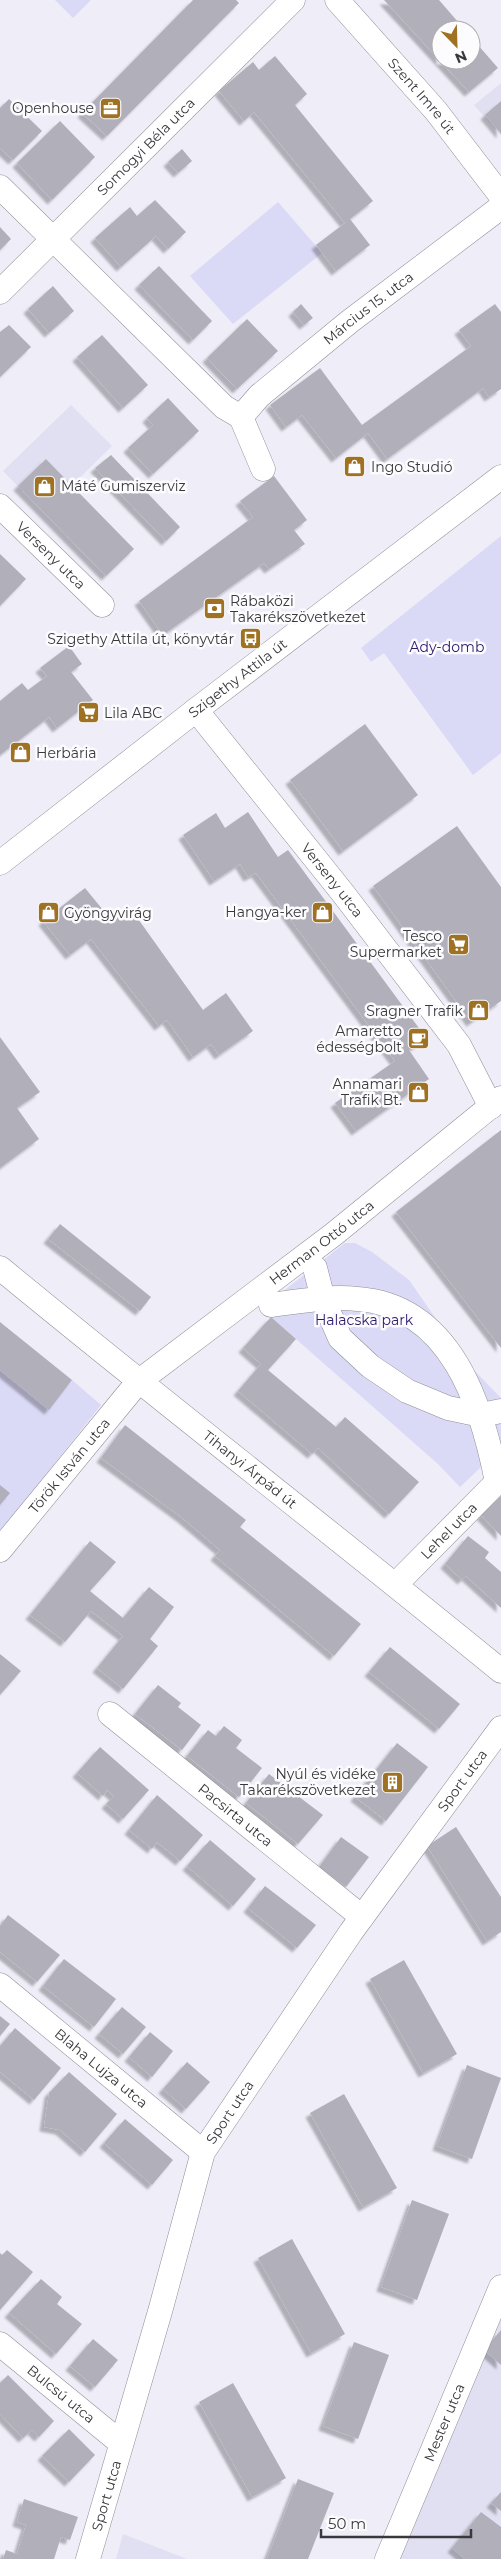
<svg xmlns="http://www.w3.org/2000/svg" width="501" height="2559" font-family="Montserrat,sans-serif">
	<style>
		.built { fill: #e1e0f2 }
		.green { fill: #dad9f6 }
		.building { fill: #b1b0ba; filter: url(#shadow) }
		.lines { fill: none; stroke-linecap: round; stroke-linejoin: round }
		.minor-casing { stroke: #8f8f98; stroke-width: 25 }
		.minor { stroke: #fff; stroke-width: 24 }
		.labels { text-anchor: middle; dominant-baseline: central; stroke-width: 5; stroke-linejoin: round; paint-order: stroke }
		.street-label { font-size: 14px; fill: #39393d; stroke: #fcfcfe }
		.poi-label { font-size: 14px; fill: #39393d; stroke: #fcfcfe; text-anchor: end }
		.park-label { font-size: 14px; fill: #2e196b; stroke: #fcfcfe }
	</style>
	<defs>
		<filter id="shadow"><feDropShadow dx="-4.5" dy="4.5" stdDeviation="1" flood-color="#0004"/></filter>
	</defs>
	<rect width="100%" height="100%" fill="#eeedf8"/>
	<path class="built" d="M501,83V136L474,105Z
		M71,405L112,446L44,513L3,471Z
		M501,2289V2559H400Z
		M123,2534L187,2559H116Z"/>
	<path class="green" d="M55,0H91L73,18Z
		M278,202L322,253L233,324L190,276Z
		M501,536V753L473,775L384,653L371,662L361,648Z
		M345,1243H355L372,1252L409,1280L466,1362L501,1398V1448L460,1487L438,1464L271,1317L263,1307Z
		M0,1370L49,1409L72,1380L101,1405L0,1532Z"/>
	<path class="building" d="M193,0H236L239,3L107,136L82,113Z
		M384,0H439L465,30H441V60H471V37L498,68L469,92Z
		M275,56L307,94L295,105L373,201L350,219L370,245L336,271L316,245L345,223L254,112L244,121L219,91L253,62L259,70Z
		M9,99L42,131L13,160L0,148V108Z
		M501,101V134L485,115Z
		M60,121L95,157L52,200L17,163Z
		M182,149L192,161L178,173L168,162Z
		M155,200L186,232L168,249L156,236L121,267L95,238L130,207L137,216Z
		M0,227L11,239L0,250Z
		M159,266L212,321L193,340L139,285Z
		M53,286L74,311L49,333L28,309Z
		M301,304L313,318L304,325L293,312Z
		M495,304L501,312V389L489,397L483,388L387,459L368,433L336,458L302,415L286,427L270,405L320,368L362,425L471,346L459,330Z
		M247,319L278,351L237,389L207,358Z
		M9,325L31,347L0,377V332Z
		M102,335L148,385L123,408L77,357Z
		M168,398L199,431L153,474L128,448L153,425L147,418Z
		M111,455L180,527L166,541L95,468Z
		M46,459L134,549L106,576L18,486Z
		M274,476L307,520L294,530L305,544L269,569L264,563L163,635L139,601L253,517L240,501Z
		M0,554L26,579L0,606Z
		M69,646L82,664L71,672L93,700L57,728L49,717L0,755V701L22,683L28,690L47,676L40,668Z
		M365,724L418,795L343,851L290,780Z
		M248,812L278,857L288,850L427,1039L409,1050L429,1079L356,1131L335,1103L395,1061L256,873L248,877L240,864L214,881L183,835L216,813L225,828Z
		M457,826L501,887V1001L471,1022L373,886Z
		M85,888L112,921L131,909L203,1010L226,993L253,1031L219,1055L211,1044L193,1057L167,1020L159,1026L91,939L70,955L43,921Z
		M0,1037L40,1092L17,1108L39,1139L0,1168Z
		M501,1130V1348L396,1212Z
		M60,1224L151,1297L140,1311L48,1239Z
		M271,1317L296,1339L268,1370L336,1427L345,1417L419,1482L389,1514L318,1448L312,1454L238,1391L261,1364L243,1348Z
		M0,1322L72,1380L49,1410L0,1370Z
		M125,1425L246,1520L240,1527L361,1624L334,1656L215,1556L220,1550L181,1517L101,1458Z
		M0,1485L10,1493L0,1505Z
		M501,1496V1536L481,1515Z
		M468,1536L489,1552L485,1558L501,1572V1608L466,1576L462,1580L445,1564Z
		M90,1541L116,1562L90,1591L123,1618L149,1587L174,1607L150,1639L158,1646L123,1689L97,1668L123,1636L91,1611L65,1642L30,1615Z
		M390,1647L460,1704L439,1729L369,1672Z
		M0,1654L21,1671L0,1695Z
		M158,1685L181,1703L178,1707L201,1725L182,1750L135,1714Z
		M224,1726L242,1740L236,1748L262,1768L239,1797L187,1756L208,1730L216,1736Z
		M397,1743L428,1767L386,1821L355,1797Z
		M100,1747L149,1790L123,1819L106,1804L114,1796L107,1790L103,1796L77,1773Z
		M269,1774L323,1815L298,1844L246,1803Z
		M157,1795L203,1835L180,1861L157,1842L152,1849L129,1830Z
		M456,1827L501,1897V1932L487,1941L427,1846Z
		M341,1837L369,1857L346,1887L319,1867Z
		M210,1840L256,1879L233,1906L187,1866Z
		M265,1886L316,1925L297,1948L248,1908Z
		M8,1915L60,1955L37,1982L0,1952V1926Z
		M64,1959L116,1999L94,2027L43,1986Z
		M404,1960L457,2054L423,2073L370,1979Z
		M122,2007L146,2027L123,2054L99,2034Z
		M0,2016L10,2024L0,2036Z
		M15,2028L61,2068L34,2100L0,2072V2046Z
		M150,2032L173,2051L152,2077L129,2057Z
		M187,2062L210,2082L186,2109L163,2089Z
		M467,2065L501,2078L472,2159L437,2146Z
		M69,2072L117,2114L85,2152L60,2130L44,2127L49,2093Z
		M344,2094L397,2188L363,2207L310,2113Z
		M125,2119L173,2160L152,2185L104,2143Z
		M412,2200L449,2214L417,2300L381,2287Z
		M292,2239L345,2334L311,2353L258,2258Z
		M7,2250L33,2272L0,2310V2253L2,2255Z
		M41,2279L62,2297L57,2304L82,2324L56,2354L9,2313Z
		M501,2330V2365L484,2350Z
		M93,2339L118,2360L95,2387L70,2366Z
		M354,2342L389,2355L358,2439L323,2426Z
		M8,2375L54,2421L39,2437L32,2430L23,2438L0,2414V2383Z
		M233,2383L286,2478L252,2497L199,2402Z
		M69,2429L95,2455L69,2482L42,2456Z
		M298,2479L334,2493L308,2559H267Z
		M501,2492V2511L491,2503Z
		M24,2499L78,2517L70,2540L61,2537L54,2559H3L6,2550L17,2554L26,2525L17,2522Z
		M481,2512L501,2527V2559H465L452,2548Z"/>
	<g class="lines">
		<defs>
			<g id="minor">
				<path id="s1" d="M337,0L436,111L501,196"/>
				<path d="M0,187L224,407L241,417L263,469"/>
				<path id="s2" d="M0,292L293,0"/>
				<path id="s3" d="M241,417L259,396L349,322L501,207"/>
				<path id="s4" d="M0,506L102,605"/>
				<path id="s5" d="M196,710L342,892L459,1045L491,1107"/>
				<path id="s6" d="M0,863L196,710L501,477"/>
				<path id="s7" d="M0,1268C165,1404 335,1535 501,1671"/>
				<path d="M315,1268L323,1299L340,1338L370,1366L407,1391L448,1408L481,1415L501,1411"/>
				<path d="M271,1305C300,1301 329,1296 358,1299C451,1306 482,1405 497,1482"/>
				<path id="s8" d="M0,1550L138,1382L334,1234L501,1098"/>
				<path id="s9" d="M396,1584L501,1478"/>
				<path id="s10" d="M110,1714L362,1917"/>
				<path id="s11" d="M0,1985L203,2152"/>
				<path id="s12" d="M0,2344L121,2443"/>
				<path id="s13" d="M88,2559L161,2308L203,2152L351,1932L501,1728"/>
				<path id="s14" d="M387,2559L501,2287"/>
			</g>
		</defs>
		<use href="#minor" class="minor-casing"/>
		<use href="#minor" class="minor"/>
	</g>
	<defs>
		<symbol id="office-square" viewBox="-11 -11 22 22"><rect x="-9" y="-9" width="18" height="18" rx="4" fill="#9f7223" stroke="#fcfcfe"/><path d="M-6-3h4V-5.5h4V-3h4V5H-6ZM-1-4.5V-3h2v-1.5ZM-6 0V1H6V0Z" fill="#fff"/></symbol>
		<symbol id="shop-square" viewBox="-11 -11 22 22"><rect x="-9" y="-9" width="18" height="18" rx="4" fill="#9f7223" stroke="#fcfcfe"/><path d="M-5-2.5h2.3a2.7 3.5 0 0 1 5.4 0H5L5.5 6h-11ZM-1.5-2.5h3a1.5 2.3 0 0 0-3 0Z" fill="#fff"/></symbol>
		<symbol id="bank-square" viewBox="-11 -11 22 22"><rect x="-9" y="-9" width="18" height="18" rx="4" fill="#9f7223" stroke="#fcfcfe"/><path d="M-6-4H6V4H-6ZM0-2.3a2.3 2.3 0 1 0 0 4.6a2.3 2.3 0 1 0 0-4.6Z" fill="#fff"/></symbol>
		<symbol id="bus-square" viewBox="-11 -11 22 22"><rect x="-9" y="-9" width="18" height="18" rx="4" fill="#9f7223" stroke="#fcfcfe"/><path d="M-5-6H5V4H4V6H2V4H-2V6H-4V4H-5ZM-3.5-4V0h7V-4ZM-3.5 1.2v1.5H-2V1.2ZM2 1.2v1.5H3.5V1.2Z" fill="#fff"/></symbol>
		<symbol id="supermarket-square" viewBox="-11 -11 22 22"><rect x="-9" y="-9" width="18" height="18" rx="4" fill="#9f7223" stroke="#fcfcfe"/><path d="M-6-5.5h2.5l.6 2H6L4.5 2H-2.5L-4.4-4H-6ZM-1.5 3.2a1.3 1.3 0 1 0 .1 0ZM3 3.2a1.3 1.3 0 1 0 .1 0Z" fill="#fff"/></symbol>
		<symbol id="cafe-square" viewBox="-11 -11 22 22"><rect x="-9" y="-9" width="18" height="18" rx="4" fill="#9f7223" stroke="#fcfcfe"/><path d="M-5.5-4.5H6V0H3Q3 3.5 0 3.5H-2.5Q-5.5 3.5-5.5 0ZM3-3.2v2h1.7v-2ZM-6 4.5H4V6H-6Z" fill="#fff"/></symbol>
		<symbol id="building-square" viewBox="-11 -11 22 22"><rect x="-9" y="-9" width="18" height="18" rx="4" fill="#9f7223" stroke="#fcfcfe"/><path d="M-4-6H4V6H1V3H-1V6H-4ZM-2.5-4.3h1.7v1.8h-1.7ZM.8-4.3h1.7v1.8H.8ZM-2.5-1h1.7V.8h-1.7ZM.8-1h1.7V.8H.8Z" fill="#fff"/></symbol>
	</defs>
	<g fill-rule="evenodd">
		<use href="#office-square" x="98" y="96" width="25" height="25"/>
		<use href="#shop-square" x="342" y="454" width="25" height="25"/>
		<use href="#shop-square" x="32" y="474" width="25" height="25"/>
		<use href="#bank-square" x="202" y="596" width="25" height="25"/>
		<use href="#bus-square" x="238" y="626" width="25" height="25"/>
		<use href="#supermarket-square" x="76" y="700" width="25" height="25"/>
		<use href="#shop-square" x="8" y="740" width="25" height="25"/>
		<use href="#shop-square" x="310" y="900" width="25" height="25"/>
		<use href="#shop-square" x="36" y="900" width="25" height="25"/>
		<use href="#supermarket-square" x="446" y="932" width="25" height="25"/>
		<use href="#shop-square" x="466" y="998" width="25" height="25"/>
		<use href="#cafe-square" x="406" y="1026" width="25" height="25"/>
		<use href="#shop-square" x="406" y="1080" width="25" height="25"/>
		<use href="#building-square" x="380" y="1770" width="25" height="25"/>
	</g>
	<g class="labels">
		<g class="street-label">
			<text stroke="none"><textPath href="#s1" startOffset="128">Szent Imre út</textPath></text>
			<text stroke="none"><textPath href="#s2" startOffset="206">Somogyi Béla utca</textPath></text>
			<text stroke="none"><textPath href="#s3" startOffset="168">Március 15. utca</textPath></text>
			<text stroke="none"><textPath href="#s4" startOffset="71">Verseny utca</textPath></text>
			<text stroke="none"><textPath href="#s6" startOffset="301">Szigethy Attila út</textPath></text>
			<text stroke="none"><textPath href="#s5" startOffset="218">Verseny utca</textPath></text>
			<text stroke="none"><textPath href="#s8" startOffset="448">Herman Ottó utca</textPath></text>
			<text stroke="none"><textPath href="#s8" startOffset="109">Török István utca</textPath></text>
			<text stroke="none"><textPath href="#s7" startOffset="321">Tihanyi Árpád út</textPath></text>
			<text stroke="none"><textPath href="#s9" startOffset="75">Lehel utca</textPath></text>
			<text stroke="none"><textPath href="#s13" startOffset="876">Sport utca</textPath></text>
			<text stroke="none"><textPath href="#s10" startOffset="161">Pacsirta utca</textPath></text>
			<text stroke="none"><textPath href="#s11" startOffset="131">Blaha Lujza utca</textPath></text>
			<text stroke="none"><textPath href="#s13" startOffset="471">Sport utca</textPath></text>
			<text stroke="none"><textPath href="#s12" startOffset="79">Bulcsú utca</textPath></text>
			<text stroke="none"><textPath href="#s14" startOffset="148">Mester utca</textPath></text>
			<text stroke="none"><textPath href="#s13" startOffset="66">Sport utca</textPath></text>
		</g>
		<g class="poi-label">
			<text x="94" y="108">Openhouse</text>
			<text x="371" y="467" text-anchor="start">Ingo Studió</text>
			<text x="61" y="486" text-anchor="start">Máté Gumiszerviz</text>
			<text x="230" y="601" text-anchor="start">Rábaközi<tspan x="230" dy="16">Takarékszövetkezet</tspan></text>
			<text x="234" y="639">Szigethy Attila út, könyvtár</text>
			<text x="104" y="713" text-anchor="start">Lila ABC</text>
			<text x="36" y="753" text-anchor="start">Herbária</text>
			<text x="307" y="912">Hangya-ker</text>
			<text x="64" y="913" text-anchor="start">Gyöngyvirág</text>
			<text x="442" y="936">Tesco<tspan x="442" dy="16">Supermarket</tspan></text>
			<text x="463" y="1011">Sragner Trafik</text>
			<text x="402" y="1031">Amaretto<tspan x="402" dy="16">édességbolt</tspan></text>
			<text x="402" y="1084">Annamari<tspan x="402" dy="16">Trafik Bt.</tspan></text>
			<text x="376" y="1774">Nyúl és vidéke<tspan x="376" dy="16">Takarékszövetkezet</tspan></text>
		</g>
		<g class="park-label">
			<text x="447" y="647">Ady-domb</text>
			<text x="364" y="1320">Halacska park</text>
		</g>
	</g>
	<g transform="translate(456 45) rotate(157)"><circle r="24" fill="#fcfcfe" stroke="#aeaeb1"/>
	<path d="M0-4L9 19L0 12L-9 19Z" fill="#9f7223"/>
	<text y="-8" font-size="14" font-weight="bold" text-anchor="middle" fill="#39393d">N</text>
	</g>
	<path d="M321 2529v8h150v-8" fill="none" stroke="#39393d" stroke-width="2.5"/>
	<text x="328" y="2529" font-size="15" fill="#39393d" stroke="#fcfcfe" stroke-width="4" paint-order="stroke">50 m</text>
</svg>
